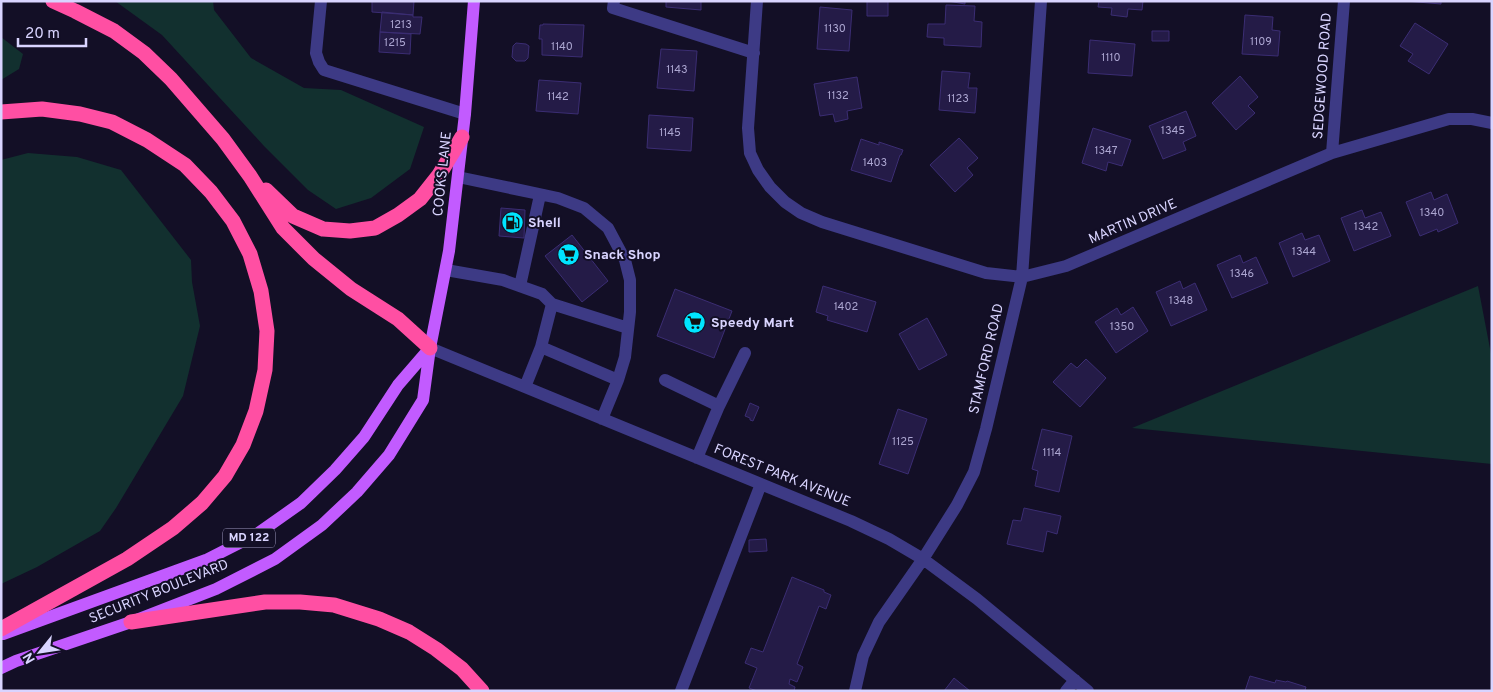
<svg xmlns="http://www.w3.org/2000/svg" width="1493" height="692" font-family="Overpass,sans-serif">
	<style>
		.green { fill: #12302f }
		.building { fill: #241b47; stroke: #3b2d73 }
		.lines { fill: none; stroke-linecap: round; stroke-linejoin: round }
		.minor { stroke: #3d3a85; stroke-width: 12 }
		.major { stroke: #c25bff; stroke-width: 12 }
		.highway { stroke: #ff4fa3; stroke-width: 15 }
		.labels { text-anchor: middle; dominant-baseline: central; stroke-width: 4; stroke-linejoin: round; paint-order: stroke }
		.number-label { font-size: 11px; fill: #aca6d1 }
		.shield { fill: #130f26; stroke: #9e99be; stroke-width: 1 }
		.shield-label { font-size: 12px; font-weight: bold; fill: #d9d4ff }
		.street-label { font-size: 14px; fill: #d9d4ff; stroke: #130f26 }
		.poi-label { font-size: 14px; font-weight: bold; fill: #d9d4ff; stroke: #130f26; text-anchor: start }
	</style>
	<rect width="100%" height="100%" fill="#130f26"/>
	<path class="green" d="M115,1H213L214,10L251,58L304,88L341,90L424,127L410,169L371,198L336,209L308,190L264,146L162,35Z
		M1,37L23,54L19,69L1,80Z
		M28,153L77,157L121,170L191,260L192,282L200,326L183,396L116,508L100,531L37,567L1,584V160Z
		M1478,286L1492,359V464L1132,428Z"/>
	<path class="building" d="M372,1H414L413,15L372,12Z
		M666,1H701V10L666,7Z
		M867,1H888V16H867Z
		M948,1H965V4Z
		M1099,1H1143L1142,10L1128,9L1127,17L1111,15L1112,8L1098,7Z
		M1405,1H1441V4Z
		M946,5L975,6L974,21L982,22L981,47L944,45V38L927,37L928,24H945Z
		M820,7L852,10L849,51L817,49Z
		M382,12L413,15V17H422L420,34L380,32Z
		M1245,15L1273,17L1272,30L1280,31L1278,56L1242,54Z
		M1415,23L1448,44L1429,74L1408,61L1413,54L1400,46Z
		M543,24L584,25L582,57L542,55V39H539L540,25H543Z
		M1152,31H1169V41H1152Z
		M380,32L411,34L410,54L379,52Z
		M1090,40L1135,44L1132,76L1088,73Z
		M516,43L526,44L529,46L528,58L525,61H516L512,57L513,46Z
		M661,49L697,51L694,91L657,88Z
		M942,71L970,73L968,88H977L975,113L939,110Z
		M1240,76L1258,97L1248,106L1255,113L1236,130L1212,103Z
		M857,77L862,108L847,111L848,119L835,122L833,114L820,116L814,84Z
		M539,80L581,83L578,114L536,111Z
		M1186,111L1196,136L1183,142L1186,150L1163,159L1149,126Z
		M649,115L693,118L691,151L647,148Z
		M1093,128L1131,140L1122,166L1108,162L1106,171L1082,163Z
		M959,138L978,158L967,168L973,175L955,192L930,165Z
		M861,139L879,145V142L903,150L901,155H900L891,182L851,170Z
		M1431,192L1434,200L1447,194L1458,223L1438,232L1437,229L1420,236L1406,202Z
		M501,208L525,210L524,238L499,236Z
		M1362,210L1365,218L1381,212L1391,236L1354,251L1341,218Z
		M1302,233L1305,240L1319,235L1330,261L1293,277L1279,243Z
		M572,235L608,281L582,302L545,256Z
		M1240,255L1243,263L1256,257L1268,283L1232,298L1217,265Z
		M1180,281L1183,289L1195,283L1207,310L1171,326L1156,292Z
		M823,286L876,302L867,332L827,320L828,316L816,312Z
		M675,289L732,311L714,358L657,336Z
		M1133,307L1148,331L1116,353L1095,322L1117,308L1121,315Z
		M927,318L947,355L919,370L899,334Z
		M1086,359L1106,378L1080,407L1053,382L1071,363L1077,368Z
		M750,403L759,407L753,421L750,420V418L745,416Z
		M898,409L927,419L908,474L879,464Z
		M1042,429L1072,436L1059,492L1035,486L1038,471L1032,469Z
		M1024,508L1061,516L1057,534L1047,531L1043,552L1007,544L1013,520L1021,521Z
		M766,539L767,551L749,552V540Z
		M792,577L824,590V592L831,595L826,609L819,606L797,664L803,667L797,682L790,679L789,684L795,687L794,691H757L749,688L757,668L745,663L751,648L763,652Z
		M1250,676L1275,683L1276,680L1286,682L1287,681L1306,687L1305,690L1307,691H1245Z
		M954,678L970,691H944Z"/>
	<g class="lines">
		<path class="minor" d="M321,1L316,53L319,62L324,70L465,114
			M614,1L613,8L754,53
			M757,1L748,128L750,153L758,170L770,187L785,202L801,213L822,222L986,273L1022,277L1066,266L1332,153L1449,119H1472L1492,123
			M1332,153L1344,1
			M458,177L558,198L584,208L608,228L625,260L630,280V312L625,357L618,380
			M446,270L503,280L542,294L552,304
			M520,286L540,195
			M541,347L552,304L628,328
			M430,348L851,521L889,539L923,559L977,599L1088,691
			M665,380L719,406L697,458
			M525,387L541,347L618,380L602,419
			M719,406L745,353
			M681,691L761,484
			M855,691L863,656L879,622L923,559L957,505L974,472L986,429L1022,277L1041,1
			M1066,691L1075,680"/>
		<path class="major" d="M3,634L206,560L257,534L301,503L335,470L364,437L398,385L430,348
			M1,668L16,661L131,622L216,589L275,559L322,525L357,492L389,455L423,400L430,348L449,251L465,114L474,1"/>
		<path class="highway" d="M53,1L75,11L114,31L144,53L171,79L223,139L250,176L283,228L314,259L351,289L398,319L430,348
			M1,112L42,109L80,114L112,122L147,140L185,165L211,192L233,221L250,254L261,291L267,331L265,370L256,411L243,445L225,476L202,503L173,528L127,559L1,629
			M266,190L293,216L323,229L350,231L375,228L398,215L420,199L439,175L462,137
			M131,622L265,602H300L334,605L379,619L409,632L436,649L462,669L482,691"/>
	</g>
	<defs>
		<symbol id="fuel-disc" viewBox="-11 -11 22 22"><circle r="9.5" fill="#00e5ff" stroke="#130f26"/><path d="M-5.5-6h7V0h2V4h1.3V-2.5L3-4.5l.8-.8L6-3V5H2.5V1h-1V6h-7ZM-4.2-4.7v3.2H.2V-4.7Z" fill="#111"/></symbol>
		<symbol id="supermarket-disc" viewBox="-11 -11 22 22"><circle r="9.5" fill="#00e5ff" stroke="#130f26"/><path d="M-6-5.5h2.5l.6 2H6L4.5 2H-2.5L-4.4-4H-6ZM-1.5 3.2a1.3 1.3 0 1 0 .1 0ZM3 3.2a1.3 1.3 0 1 0 .1 0Z" fill="#111"/></symbol>
	</defs>
	<g fill-rule="evenodd">
		<use href="#fuel-disc" x="500" y="210" width="25" height="25"/>
		<use href="#supermarket-disc" x="556" y="242" width="25" height="25"/>
		<use href="#supermarket-disc" x="682" y="310" width="25" height="25"/>
	</g>
	<g class="labels">
		<g class="number-label">
			<text x="401" y="25">1213</text>
			<text x="835" y="29">1130</text>
			<text x="1261" y="42">1109</text>
			<text x="395" y="43">1215</text>
			<text x="562" y="47">1140</text>
			<text x="1111" y="58">1110</text>
			<text x="677" y="70">1143</text>
			<text x="838" y="96">1132</text>
			<text x="558" y="97">1142</text>
			<text x="958" y="99">1123</text>
			<text x="1173" y="131">1345</text>
			<text x="670" y="133">1145</text>
			<text x="1106" y="151">1347</text>
			<text x="875" y="163">1403</text>
			<text x="1432" y="213">1340</text>
			<text x="1366" y="227">1342</text>
			<text x="1304" y="252">1344</text>
			<text x="1242" y="274">1346</text>
			<text x="1181" y="301">1348</text>
			<text x="846" y="307">1402</text>
			<text x="1122" y="327">1350</text>
			<text x="903" y="442">1125</text>
			<text x="1052" y="453">1114</text>
		</g>
		<rect class="shield" x="223" y="528.5" width="52" height="19" rx="4"/>
		<g class="shield-label">
			<text x="249" y="538">MD 122</text>
		</g>
		<g class="street-label">
			<text transform="translate(1323 76) rotate(-86)">SEDGEWOOD ROAD</text>
			<text transform="translate(443 174) rotate(-84)">COOKS LANE</text>
			<text transform="translate(1133 222) rotate(-23)">MARTIN DRIVE</text>
			<text transform="translate(987 359) rotate(-77)">STAMFORD ROAD</text>
			<text transform="translate(782 476) rotate(22)">FOREST PARK AVENUE</text>
			<text transform="translate(159 592) rotate(-22)">SECURITY BOULEVARD</text>
		</g>
		<g class="poi-label">
			<text x="528" y="223">Shell</text>
			<text x="584" y="255">Snack Shop</text>
			<text x="711" y="323">Speedy Mart</text>
		</g>
	</g>
	<rect width="1493" height="692" fill="none" stroke="#d9d4ff" stroke-width="5"/>
	<g transform="translate(40 652) rotate(240)" stroke="#130f26" stroke-width="4" paint-order="stroke">
	<path d="M0-4L9 19L0 12L-9 19Z" fill="#d9d4ff"/>
	<text y="-8" font-size="14" font-weight="bold" text-anchor="middle" fill="#d9d4ff">N</text>
	</g>
	<path d="M18 38v8h68v-8" fill="none" stroke="#d9d4ff" stroke-width="2.5"/>
	<text x="25" y="38" font-size="15" fill="#d9d4ff" stroke="#130f26" stroke-width="4" paint-order="stroke">20 m</text>
</svg>
